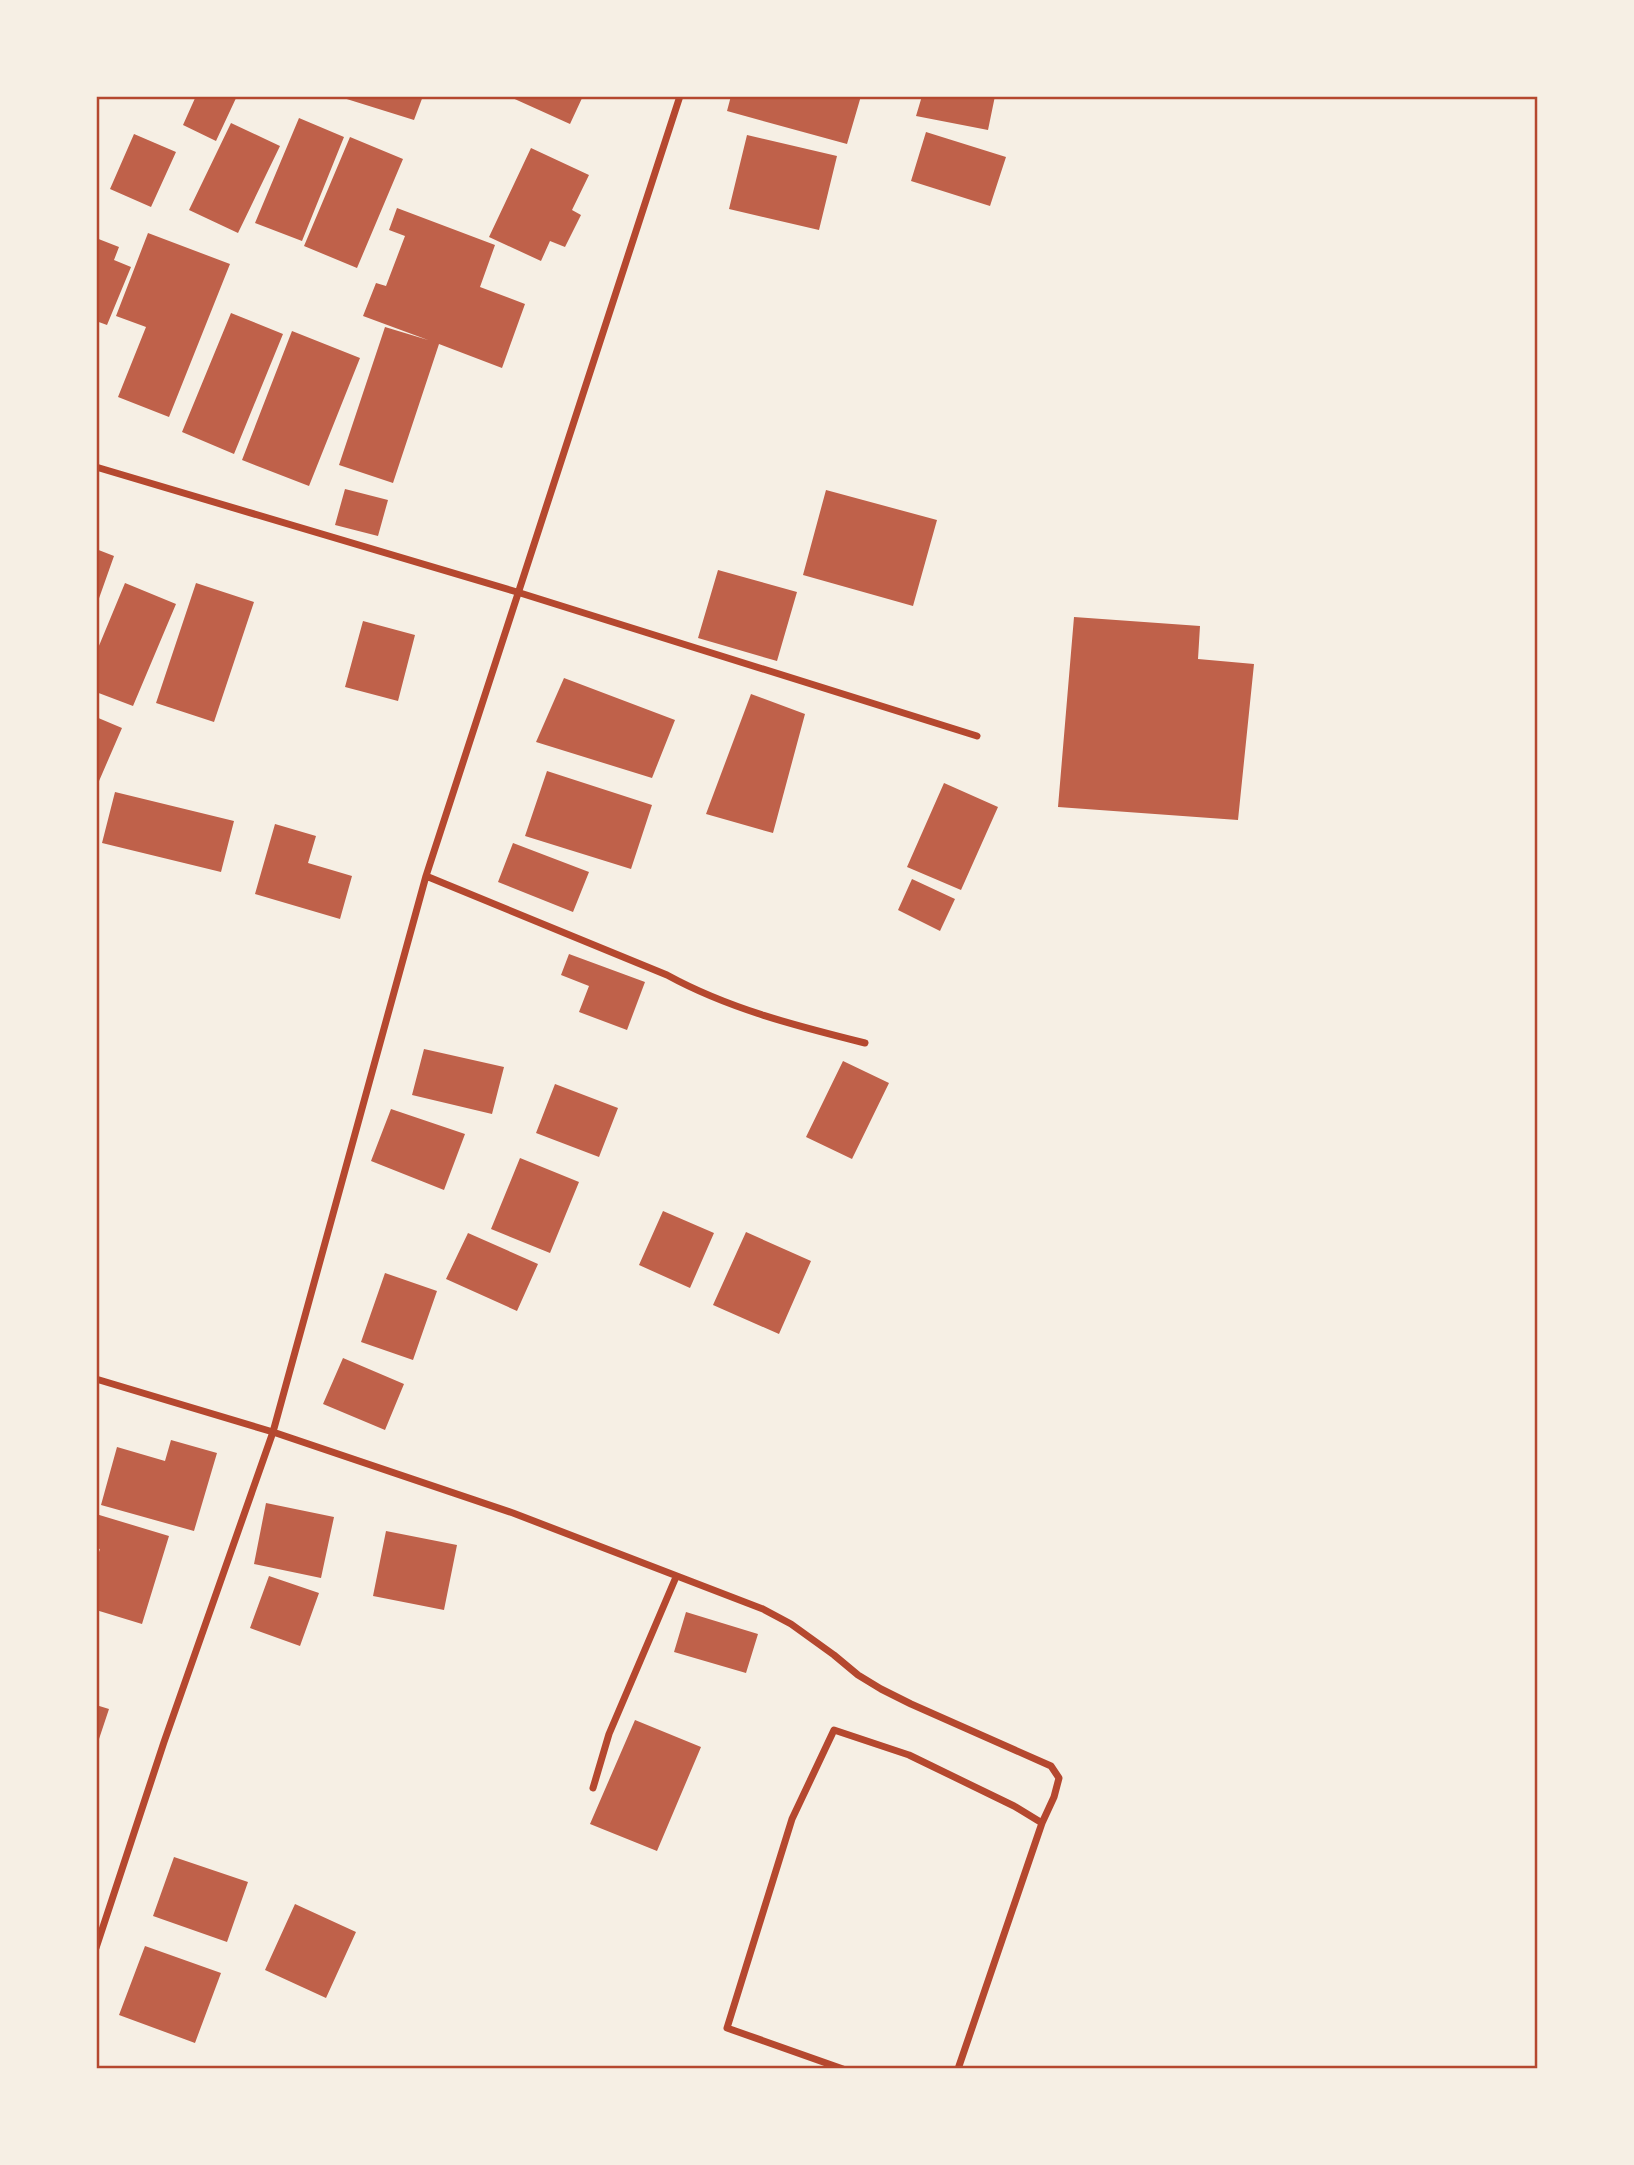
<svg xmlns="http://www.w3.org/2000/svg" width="1634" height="2165" font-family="'Nunito Sans',sans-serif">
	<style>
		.building { fill: #bf614a }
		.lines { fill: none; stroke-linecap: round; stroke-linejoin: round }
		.minor { stroke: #b5482f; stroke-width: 7 }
		.neatline { fill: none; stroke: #b5482f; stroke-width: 2.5 }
	</style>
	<rect width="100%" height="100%" fill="#f6efe4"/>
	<path class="building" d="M196,96H237L216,141L183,125Z
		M337,96H423L414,120Z
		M508,96H583L570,124Z
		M731,96H861L847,144L727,111Z
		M922,96H995L988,130L916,116Z
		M299,118L344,137L302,241L255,223Z
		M231,123L280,146L238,233L189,210Z
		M926,132L1006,157L990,206L911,181Z
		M134,134L176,152L151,207L110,189Z
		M747,135L837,156L819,230L729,209Z
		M350,137L403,159L357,268L304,246Z
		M531,148L589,175L572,210L581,215L565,247L550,241L541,261L489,237Z
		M397,208L495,245L480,287L525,304L502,368L439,344L393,483L339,465L385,327L428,340L363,316L376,283L386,286L405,236L389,230Z
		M148,233L230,264L169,417L118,397L146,327L116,316Z
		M96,238L119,247L114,260L131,267L107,325L96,321Z
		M231,313L283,334L234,454L182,432Z
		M292,331L360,358L309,486L242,460Z
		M345,489L388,500L378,536L335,525Z
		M826,490L937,520L913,606L803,575Z
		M96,549L114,556L97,604H96Z
		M718,570L797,592L777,661L698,638Z
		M125,583L176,604L133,706L96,692V653Z
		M196,583L254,602L214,722L156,703Z
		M1074,617L1200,626L1198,659L1254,664L1238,820L1058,807Z
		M363,621L415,635L398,701L345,687Z
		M564,678L675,720L652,778L536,742Z
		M751,694L805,714L773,833L706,814Z
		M96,717L122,728L96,788Z
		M547,771L652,805L631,869L525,836Z
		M944,783L998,807L961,890L907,867Z
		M115,792L234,821L221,872L102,843Z
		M275,824L316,836L308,863L352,876L340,919L255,894Z
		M513,843L589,872L573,912L498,882Z
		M912,879L955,899L940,931L898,910Z
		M569,954L645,982L627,1030L579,1012L589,986L561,975Z
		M424,1049L504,1067L492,1114L412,1095Z
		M843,1061L889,1083L852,1159L806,1137Z
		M555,1084L618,1108L599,1157L536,1133Z
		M391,1109L465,1134L444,1190L371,1161Z
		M520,1158L579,1182L550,1253L491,1229Z
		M663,1211L714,1233L690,1288L639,1265Z
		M746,1232L811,1261L779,1334L713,1305Z
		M468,1233L538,1264L517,1311L446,1279Z
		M385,1273L437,1291L413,1360L361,1342Z
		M343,1358L404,1384L385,1430L323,1404Z
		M171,1440L217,1453L194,1531L101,1505L117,1447L165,1461Z
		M266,1503L334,1517L321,1578L254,1564Z
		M96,1514L169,1536L142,1624L96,1610V1561L100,1549L96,1548Z
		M386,1531L457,1545L444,1610L373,1596Z
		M269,1576L319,1593L300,1646L250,1628Z
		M686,1612L758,1634L746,1673L674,1652Z
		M96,1705L109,1709L97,1745H96Z
		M635,1720L701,1747L657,1851L590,1824Z
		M174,1857L248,1882L227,1942L153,1916Z
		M295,1904L356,1932L326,1998L265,1970Z
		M145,1946L221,1973L195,2043L119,2015Z"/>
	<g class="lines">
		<path class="minor" d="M96,467L517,592L977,736
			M426,876L667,975C729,1009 797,1026 865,1043
			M96,1379L273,1432L513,1513L763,1609L791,1624L834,1655L858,1675L881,1689L911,1704L1051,1766L1059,1778L1054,1797L1042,1823
			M593,1788L609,1734L676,1577
			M96,1948L164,1742L273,1432L426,876L680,96
			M843,2069L727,2028L792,1819L834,1730L909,1755L1014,1806L1042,1823L958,2069"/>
	</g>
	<rect width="1634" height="2165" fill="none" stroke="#f6efe4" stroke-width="196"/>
	<rect x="98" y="98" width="1438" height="1969" class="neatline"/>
</svg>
